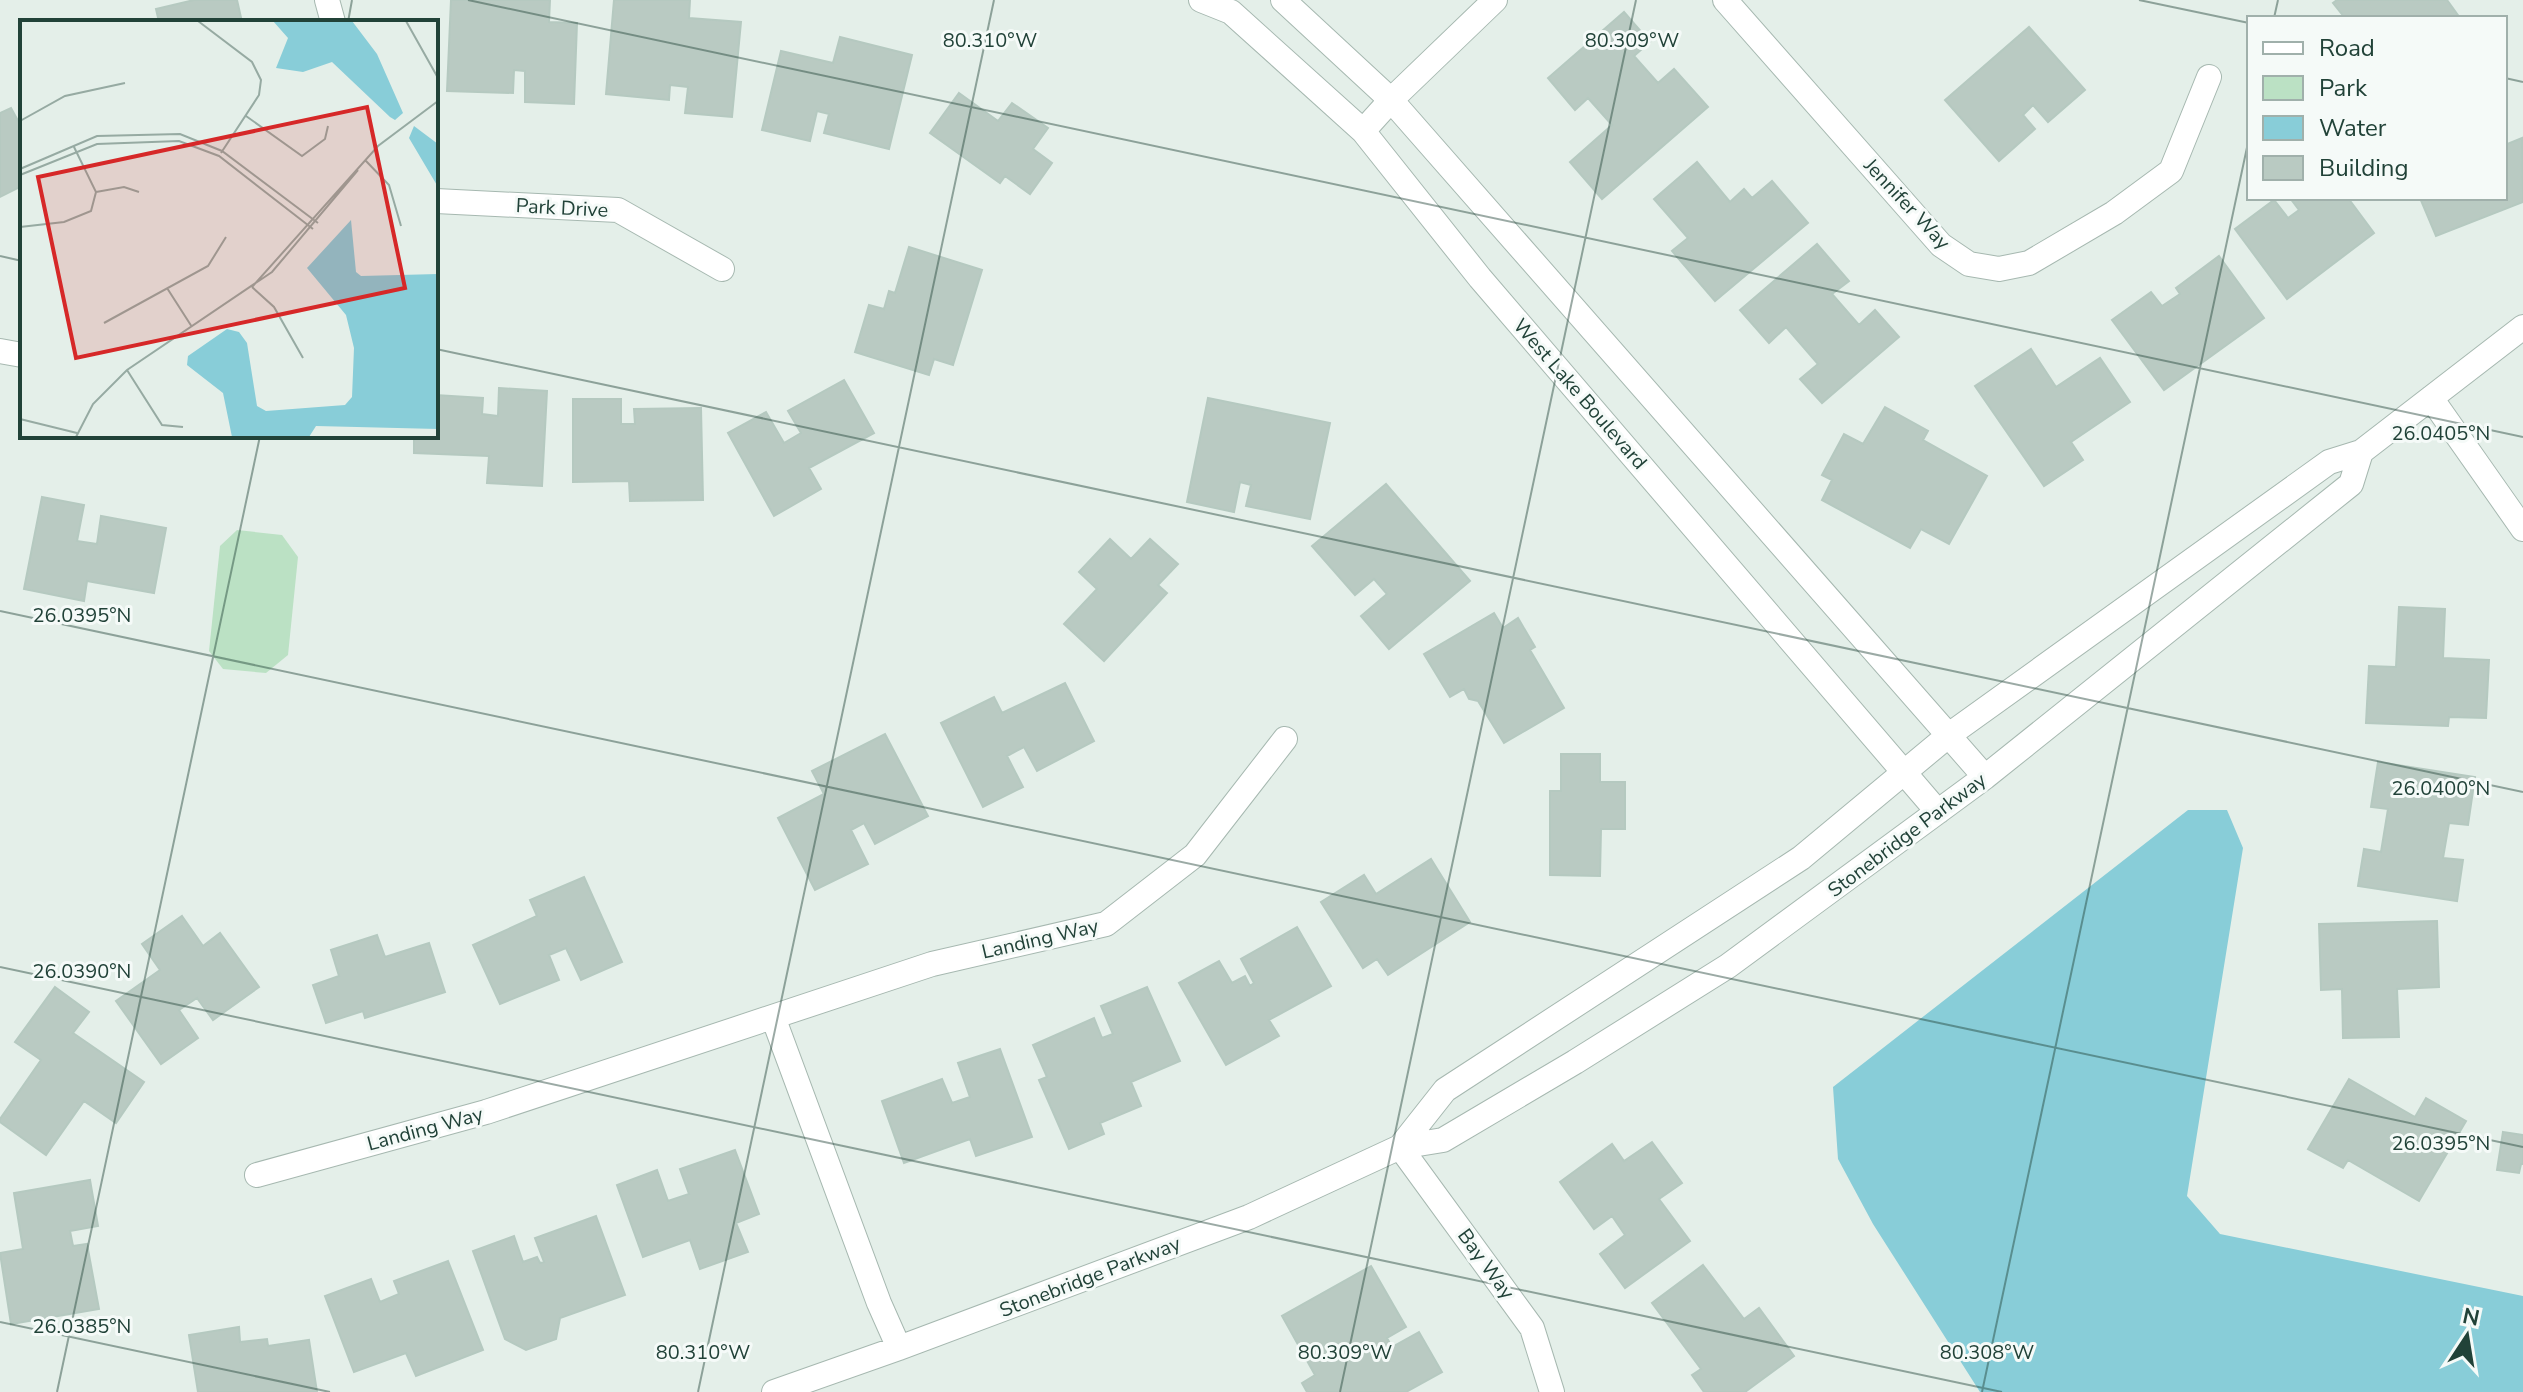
<svg xmlns="http://www.w3.org/2000/svg" width="2523" height="1392" font-family="'Nunito Sans',sans-serif">
	<style>
		.green { fill: #bbe1c4 }
		.water { fill: #88cdd8 }
		.building { fill: #b9cac2; stroke: #b5c9c0; stroke-width: 2 }
		.lines { fill: none; stroke-linecap: round; stroke-linejoin: round }
		.minor-casing { stroke: #a6b8b0; stroke-width: 26 }
		.minor { stroke: #fff; stroke-width: 24 }
		.ticks { fill: none; stroke: #214238; stroke-width: 2; stroke-opacity: 0.45 }
		.labels { text-anchor: middle; dominant-baseline: central; stroke-width: 6; stroke-linejoin: round; paint-order: stroke }
		.street-label { font-size: 20px; fill: #214238; stroke: #f5faf8 }
		.inset-road { fill: none; stroke: #96aaa2; stroke-width: 2 }
		.view { fill: #d62828; fill-opacity: 0.15; stroke: #d62828; stroke-width: 4 }
		.inset-edge { fill: none; stroke: #214238; stroke-width: 4 }
		.ticks-label { font-size: 20px; text-anchor: middle; fill: #214238; stroke: #f5faf8; stroke-width: 6; stroke-linejoin: round; paint-order: stroke }
	</style>
	<rect width="100%" height="100%" fill="#e4efe9"/>
	<path class="green" d="M237,530L282,535L298,557L288,655L266,673L223,669L209,651L220,546Z"/>
	<path class="water" d="M2188,810H2227L2243,848L2187,1196L2220,1234L2523,1296V1392H1980L1873,1224L1838,1159L1833,1087Z"/>
	<path class="building" d="M194,0H237L242,22H159L156,9Z
		M451,0H550L549,22L577,23L574,104L525,102V71L514,70L513,93L447,91Z
		M614,0H690L689,18L741,22L732,117L685,113L688,87L670,85L669,100L606,94Z
		M2337,0H2447L2460,18H2345L2333,3Z
		M1624,12L1650,42L1634,56L1658,83L1674,69L1708,107L1602,199L1570,162L1612,125L1588,98L1575,110L1548,78Z
		M2029,27L2085,90L2048,122L2033,105L2023,115L2035,129L1999,161L1945,100Z
		M840,37L912,55L889,149L824,133L829,114L817,111L810,141L762,130L781,51L833,63Z
		M959,93L998,121L1012,103L1048,128L1033,149L1052,163L1030,194L1005,176L1000,183L930,133Z
		M11,108L22,128V186L0,197V113Z
		M2522,138L2523,202L2436,236L2420,198H2505V145Z
		M1697,162L1730,202L1744,189L1752,198L1772,181L1808,223L1715,301L1672,251L1688,238L1654,199Z
		M2290,198H2348L2374,233L2287,299L2235,229L2274,200L2288,218L2299,210Z
		M1817,244L1849,281L1832,294L1859,325L1875,310L1899,337L1822,403L1800,379L1818,364L1786,327L1769,343L1740,310Z
		M909,247L982,270L953,365L934,359L929,375L855,352L869,305L884,309L889,291L895,293Z
		M2219,256L2264,318L2164,390L2112,320L2151,292L2162,306L2180,294L2176,288Z
		M2031,349L2056,387L2100,358L2130,402L2071,442L2083,460L2044,486L1975,386Z
		M844,380L874,433L809,468L821,489L774,516L728,433L766,412L784,443L801,433L788,411Z
		M499,388L547,391L542,486L487,483L489,456L414,453V436H436V395L483,398L482,414L498,416Z
		M1208,398L1330,423L1310,519L1246,506L1251,485L1240,482L1234,512L1187,502Z
		M573,399H621V424H635L634,409L701,408L703,500L630,501L629,481L573,482Z
		M1885,407L1928,431L1923,440L1987,476L1949,544L1921,529L1910,548L1822,500L1832,480L1822,475L1844,434L1863,444Z
		M1386,484L1470,581L1389,649L1361,616L1387,594L1374,579L1355,595L1312,546Z
		M42,497L84,505L77,541L97,544L101,516L166,528L154,593L87,581L84,601L24,589Z
		M1110,539L1131,559L1150,539L1178,564L1158,585L1167,593L1104,661L1064,624L1097,589L1079,572Z
		M2399,607L2445,609L2443,658L2489,660L2486,718L2449,717L2448,726L2366,723L2369,666L2396,667Z
		M1494,613L1503,628L1518,618L1535,647L1530,650L1564,708L1504,743L1478,701L1469,699L1464,689L1450,697L1424,654Z
		M1065,683L1094,741L1037,771L1024,747L1007,756L1023,787L983,807L941,723L994,697L1002,713Z
		M885,734L928,816L875,844L864,823L851,830L868,864L815,890L778,818L824,794L812,771Z
		M1561,754H1600V782H1625V829H1601L1600,876L1550,875V791H1561Z
		M2378,762L2475,777L2468,825L2449,823L2443,858L2463,860L2457,901L2358,886L2364,849L2381,852L2388,809L2371,807Z
		M1431,859L1470,922L1388,975L1377,959L1363,968L1321,902L1364,875L1376,894Z
		M584,877L622,962L581,980L566,948L549,955L559,980L500,1004L473,945L537,916L530,900Z
		M182,916L203,946L220,933L259,987L213,1020L197,998L179,1010L198,1038L161,1064L116,1001L160,970L142,944Z
		M2437,921L2439,987L2397,989L2399,1037L2343,1038L2342,989L2321,990L2319,924Z
		M1297,927L1331,986L1269,1020L1279,1036L1226,1065L1179,983L1219,961L1232,983L1245,976L1250,986L1254,983L1241,959Z
		M377,935L385,957L429,943L445,992L365,1018L363,1011L326,1023L313,985L339,976L331,950Z
		M55,987L89,1012L73,1033L144,1082L116,1123L84,1101L46,1155L0,1122V1119L41,1060L15,1042Z
		M1147,987L1180,1061L1131,1082L1141,1106L1100,1123L1104,1134L1069,1149L1039,1080L1047,1077L1033,1045L1094,1018L1102,1038L1113,1034L1101,1006Z
		M1000,1049L1032,1137L976,1156L970,1139L904,1163L882,1101L942,1079L952,1103L970,1097L958,1063Z
		M2349,1079L2415,1117L2426,1098L2466,1121L2419,1201L2348,1160L2343,1168L2308,1149Z
		M2503,1132L2523,1135V1164H2521L2519,1173L2497,1170Z
		M1652,1142L1682,1183L1659,1199L1690,1241L1625,1288L1600,1254L1625,1235L1612,1216L1594,1229L1560,1182L1612,1144L1624,1161Z
		M735,1150L759,1214L736,1223L748,1252L700,1269L690,1240L643,1257L617,1185L657,1170L668,1201L689,1194L680,1169Z
		M90,1180L98,1226L70,1231L73,1246L87,1244L99,1309L11,1324L0,1253L23,1249L14,1193Z
		M596,1216L625,1295L560,1318L556,1339L526,1350L505,1339L473,1251L514,1236L523,1262L537,1257L540,1263L544,1262L535,1238Z
		M448,1261L483,1350L416,1376L406,1353L354,1372L325,1296L371,1279L380,1302L399,1294L394,1281Z
		M1703,1265L1744,1319L1759,1308L1794,1356L1745,1392H1704L1692,1375L1701,1369L1652,1303Z
		M1371,1266L1406,1327L1387,1338L1392,1347L1419,1332L1442,1372L1406,1392H1307L1302,1383L1315,1375L1282,1316Z
		M239,1327L240,1342L267,1339L268,1346L309,1340L317,1392H198L189,1335Z"/>
	<g class="lines">
		<defs>
			<path id="minor" d="M327,0L333,22
				M1201,0L1231,12L1363,131L1480,278L1938,812
				M1283,0L1391,100L1985,777
				M1725,0L1941,245L1969,264L1999,269L2029,263L2114,213L2171,171L2209,77
				M1363,131L1391,100L1495,0
				M436,201L618,210L722,269
				M0,351L22,355
				M2431,398L2523,529
				M773,1017L879,1303L899,1348
				M1400,1147L1445,1090L1801,858L1949,735L2329,462L2361,452L2523,327
				M1400,1147L1532,1328L1552,1392
				M257,1175L486,1112L932,964L1106,924L1195,855L1285,739
				M774,1392L899,1348L1249,1217L1400,1147L1443,1140L1575,1062L1728,966L1985,777L2351,484L2361,452"/>
		</defs>
		<use href="#minor" class="minor-casing"/>
		<use href="#minor" class="minor"/>
	</g>
	<path class="ticks" d="M468,0L2523,437M2139,0L2249,23M2274,18L2278,0M348,22L352,0M2505,78L2523,82M0,256L22,261M436,349L2523,792M0,611L2523,1147M0,967L2002,1392M0,1322L330,1392M57,1392L260,436M698,1392L994,0M1340,1392L1636,0M1982,1392L2249,138"/>
	<g class="labels">
		<g class="street-label">
			<text transform="translate(1907 204) rotate(47)">Jennifer Way</text>
			<text transform="translate(562 208) rotate(3)">Park Drive</text>
			<text transform="translate(1580 394) rotate(49)">West Lake Boulevard</text>
			<text transform="translate(1907 835) rotate(-37)">Stonebridge Parkway</text>
			<text transform="translate(1040 939) rotate(-13)">Landing Way</text>
			<text transform="translate(425 1129) rotate(-15)">Landing Way</text>
			<text transform="translate(1486 1264) rotate(54)">Bay Way</text>
			<text transform="translate(1090 1277) rotate(-21)">Stonebridge Parkway</text>
		</g>
	</g>
	<g transform="translate(20 20)">
		<rect width="418" height="418" fill="#e4efe9"/>
		<path d="M253,1H332L357,34L383,93L375,100L370,97L312,42L283,52L256,48L268,18ZM394,106L418,124V167L389,118ZM331,200L336,252L341,256L418,254V409L296,406L289,417H212L203,373L167,345L168,336L207,309L219,312L227,323L237,386L246,391L325,385L332,377L334,328L326,295L287,248Z" fill="#88cdd8"/>
		<path class="inset-road" d="M178,1L232,42L241,60L239,75L201,133M386,1L418,58M226,96L282,136L305,119L308,106M0,101L45,76L105,63M346,141L369,165L381,206M0,149L77,116L160,114L202,131L298,203M0,155L77,124L159,121L199,136L293,209M76,172L104,167L119,172M0,207L44,202L71,191L76,172L54,127M232,267L358,126L418,81M232,267L254,287L283,338M147,268L172,307M84,303L188,246L206,217M107,350L142,405L163,407M0,399L57,413M56,417L73,384L107,350L252,252L338,150"/>
		<path class="view" d="M347,87L385,268L56,338L18,157Z"/>
		<rect width="418" height="418" class="inset-edge"/>
	</g>
	<g class="ticks-label">
		<text x="990" y="47">80.310°W</text>
		<text x="1632" y="47">80.309°W</text>
		<text x="2441" y="440">26.0405°N</text>
		<text x="82" y="622">26.0395°N</text>
		<text x="2441" y="795">26.0400°N</text>
		<text x="82" y="978">26.0390°N</text>
		<text x="2441" y="1150">26.0395°N</text>
		<text x="82" y="1333">26.0385°N</text>
		<text x="703" y="1359">80.310°W</text>
		<text x="1345" y="1359">80.309°W</text>
		<text x="1987" y="1359">80.308°W</text>
	</g>
	<rect x="2247" y="16" width="260" height="184" fill="#f5faf8" stroke="#a0b0ab" stroke-width="2"/>
	<rect x="2263" y="42" width="40" height="12" fill="#ffffff" stroke="#a0b0ab" stroke-width="2"/>
	<text x="2319" y="56" font-size="24" fill="#214238">Road</text>
	<rect x="2263" y="76" width="40" height="24" fill="#bbe1c4" stroke="#a0b0ab" stroke-width="2"/>
	<text x="2319" y="96" font-size="24" fill="#214238">Park</text>
	<rect x="2263" y="116" width="40" height="24" fill="#88cdd8" stroke="#a0b0ab" stroke-width="2"/>
	<text x="2319" y="136" font-size="24" fill="#214238">Water</text>
	<rect x="2263" y="156" width="40" height="24" fill="#b9cac2" stroke="#a0b0ab" stroke-width="2"/>
	<text x="2319" y="176" font-size="24" fill="#214238">Building</text>
	<g transform="translate(2467 1336) rotate(12)" stroke="#f5faf8" stroke-width="6" paint-order="stroke">
	<path d="M0-6L14 30L0 20L-14 30Z" fill="#214238"/>
	<text y="-12" font-size="22" font-weight="bold" text-anchor="middle" fill="#214238">N</text>
	</g>
</svg>
